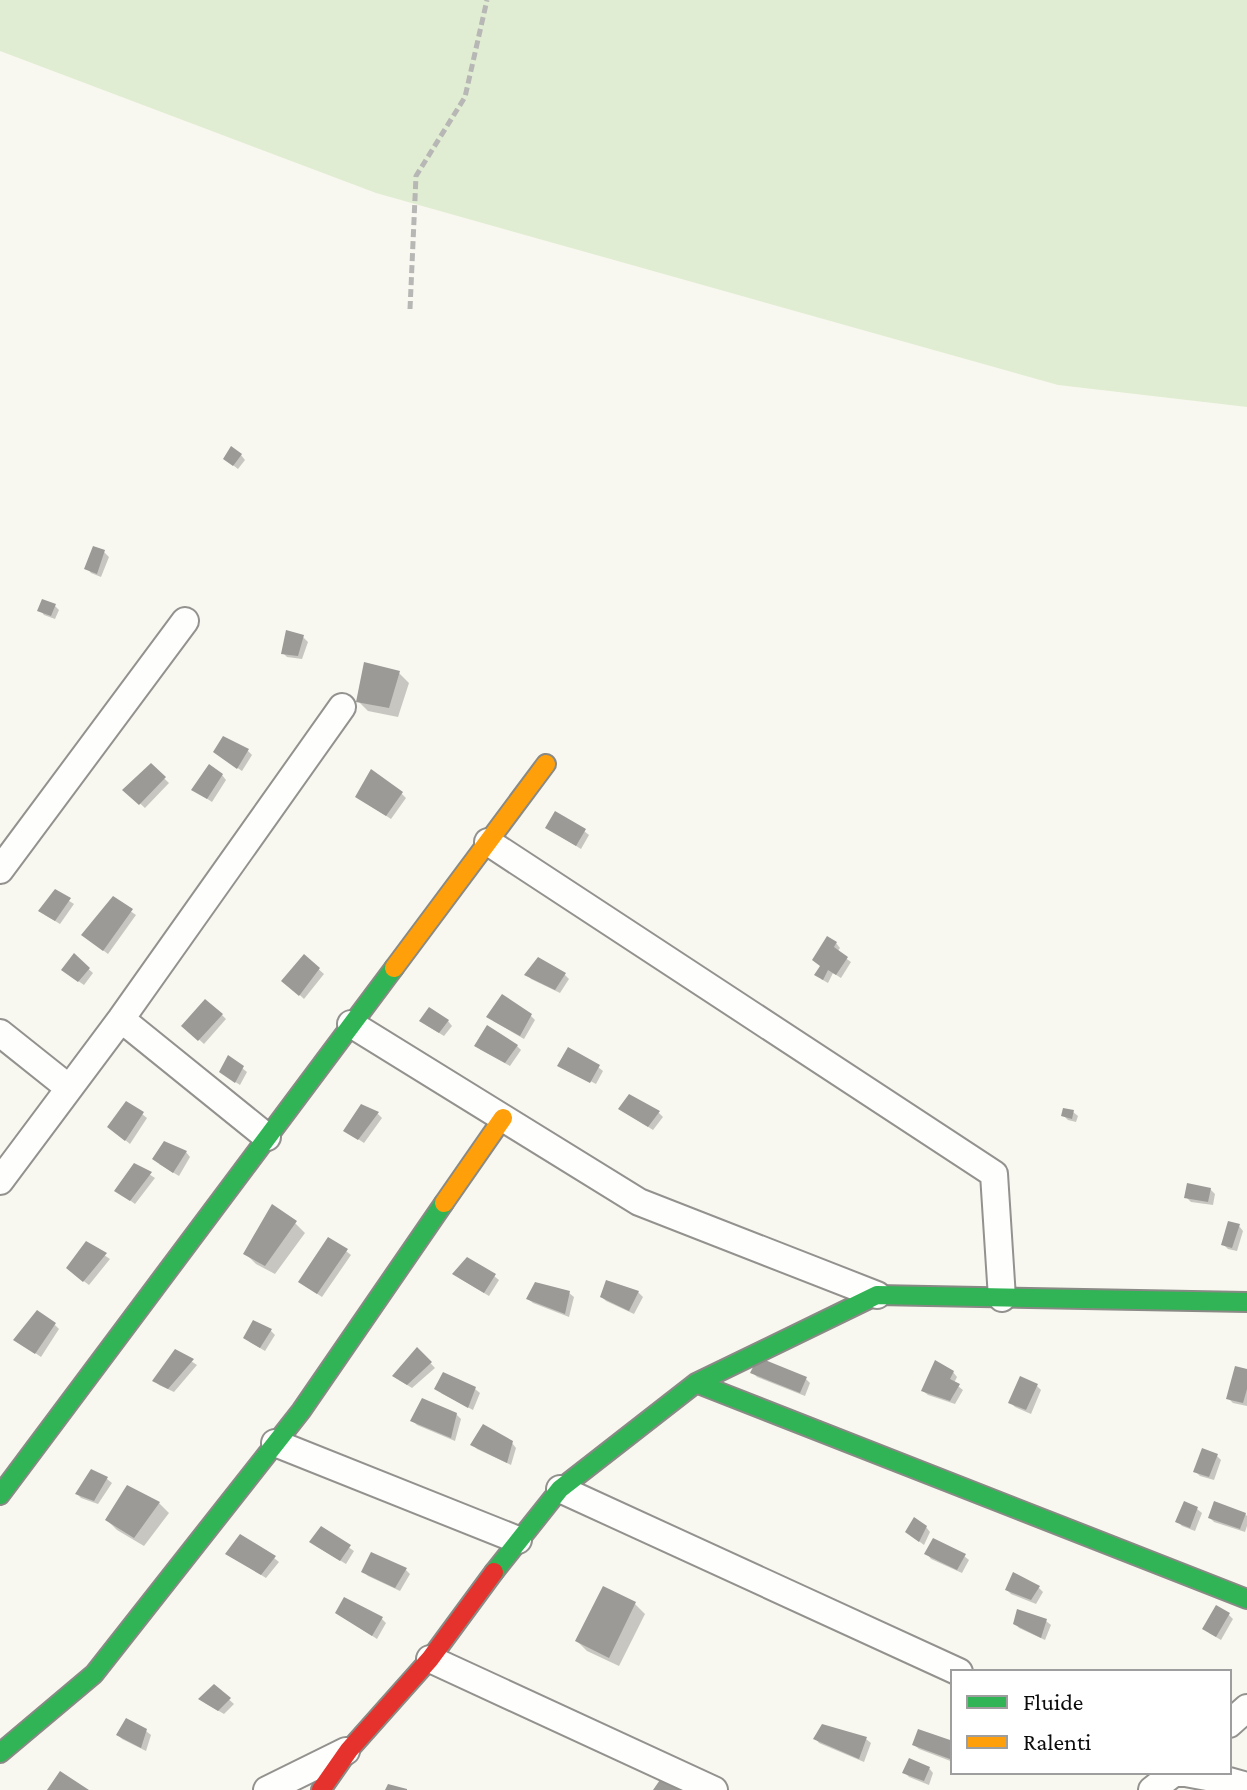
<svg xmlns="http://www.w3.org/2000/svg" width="1247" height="1790" font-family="'Crimson Pro',serif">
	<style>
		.green { fill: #e1edd2 }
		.shadow { fill: #0003 }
		.building { fill: #9c9a96 }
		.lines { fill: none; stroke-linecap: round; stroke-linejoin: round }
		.street-casing { stroke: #93928f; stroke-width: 30 }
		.fast-casing { stroke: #898985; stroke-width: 22 }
		.slow-casing { stroke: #898985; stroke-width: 22 }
		.jam-casing { stroke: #898985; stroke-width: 22 }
		.path { stroke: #b7b7b5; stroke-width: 5; stroke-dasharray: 8 4; stroke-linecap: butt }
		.street { stroke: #fefefd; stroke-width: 26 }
		.fast { stroke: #30b455; stroke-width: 18 }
		.slow { stroke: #ff9f0a; stroke-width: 18 }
		.jam { stroke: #e5322d; stroke-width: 18 }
	</style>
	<rect width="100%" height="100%" fill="#f9f8f0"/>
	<path class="green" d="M0,0H1247V407L1058,385L376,193L0,51Z"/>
	<path class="shadow" d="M241,455L245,460L238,469L225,459Z
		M104,552L109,557L101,577L91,573L87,568Z
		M54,605L59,610L55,619L44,615L40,610Z
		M303,637L308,642L302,659L287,657L283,653Z
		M365,664L399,673L409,683L398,717L368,711L358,701Z
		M248,751L252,755L242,771L220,756Z
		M151,766L169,783L145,808L125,790Z
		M222,775L226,780L212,802L194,790Z
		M401,793L406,798L391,819L357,797Z
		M547,828L584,831L589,835L581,849Z
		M55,892L74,904L60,924L45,915Z
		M113,899L136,915L108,954L88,939Z
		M836,943L840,948L837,952L851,962L841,978L833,973L828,983L821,979L822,967Z
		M74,956L93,973L84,985L68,974Z
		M305,957L324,974L304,999L284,980Z
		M527,974L565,975L569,979L560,993L531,979Z
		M222,1015L226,1019L204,1044L184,1026Z
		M531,1016L535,1020L524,1039L493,1021Z
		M448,1021L452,1026L444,1036L426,1025Z
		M476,1046H517L521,1050L510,1066L481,1050Z
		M562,1066L598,1067L603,1071L596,1084Z
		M242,1068L247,1072L240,1085L226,1076Z
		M629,1097L659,1113L663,1117L653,1130L620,1109Z
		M362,1107L378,1114L382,1118L364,1143L346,1131Z
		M1073,1112L1078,1116L1076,1122L1068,1120L1063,1115Z
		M142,1114L147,1118L130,1144L114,1131Z
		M186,1152L190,1157L179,1176L159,1164Z
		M135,1165L155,1178L135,1204L117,1191Z
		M1210,1189L1215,1194L1213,1205L1191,1202L1186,1197Z
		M295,1223L305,1233L275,1274L256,1264L246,1254Z
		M1239,1226L1243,1231L1237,1251L1228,1249L1223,1244Z
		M86,1243L110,1259L89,1285L73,1273Z
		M346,1251L351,1255L322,1297L305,1286Z
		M494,1276L499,1280L489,1296L459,1278Z
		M638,1292L643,1297L634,1314L606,1301L602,1297Z
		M569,1293L574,1297L569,1317L533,1303L528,1299Z
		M254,1322L271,1331L275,1335L265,1351L250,1342Z
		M55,1325L59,1329L41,1357L16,1340Z
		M418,1350L435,1368L412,1388L399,1380Z
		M176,1351L197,1365L174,1392L159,1385L155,1381Z
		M1247,1371V1406L1233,1403L1228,1398Z
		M953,1372L957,1377L954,1383L963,1390L955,1404L928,1395L923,1391Z
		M753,1373L805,1378L810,1383L805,1396L757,1377Z
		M1037,1386L1041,1390L1031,1414L1015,1407L1011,1403Z
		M475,1389L480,1393L473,1410L441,1393Z
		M456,1414L461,1419L455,1441L417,1425L413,1421Z
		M512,1443L516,1448L511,1465L477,1449L473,1445Z
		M1217,1456L1221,1460L1214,1480L1200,1476L1195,1471Z
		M91,1472L107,1479L112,1483L98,1504L81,1498L77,1494Z
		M159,1503L169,1513L144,1546L117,1530L107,1520Z
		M1185,1504L1197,1509L1202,1513L1195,1531L1182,1526L1178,1522Z
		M1245,1514L1247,1516V1526L1245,1532L1214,1522L1210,1518Z
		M926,1527L930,1532L924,1545L912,1536Z
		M321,1528L354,1551L346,1564L316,1546Z
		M228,1554L274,1558L279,1562L266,1578Z
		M927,1554L964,1556L969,1560L962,1573L931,1559Z
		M405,1569L410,1574L400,1591L368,1576L363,1571Z
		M1039,1588L1043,1592L1036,1604L1011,1594L1007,1590Z
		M635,1604L645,1614L619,1666L587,1651L577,1641Z
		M337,1613L381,1618L386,1623L377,1639Z
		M1228,1614L1233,1619L1221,1640L1209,1633Z
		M1046,1621L1051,1625L1045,1640L1019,1628L1015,1623Z
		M214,1686L234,1704L224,1714L205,1703Z
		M146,1731L151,1735L146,1751L122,1739L118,1735Z
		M815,1738L866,1739L871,1743L864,1762L819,1743Z
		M953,1743V1762L919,1749L914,1745Z
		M929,1768L933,1773L929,1785L909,1777L905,1773Z"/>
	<path class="building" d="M231,446L242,454L233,466L223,459Z
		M93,546L105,550L97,574L84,569Z
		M42,599L56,604L51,616L37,611Z
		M286,630L304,635L298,656L281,654Z
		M364,662L400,671L389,708L356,702Z
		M223,736L249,749L237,769L213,752Z
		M151,763L166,777L139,805L122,790Z
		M209,764L223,774L207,799L191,790Z
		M371,769L403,792L386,816L355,797Z
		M555,811L586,829L576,846L545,828Z
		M55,889L71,898L55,921L38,911Z
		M113,896L133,909L103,951L81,935Z
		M827,936L837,942L834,947L848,957L836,975L828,970L823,980L814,975L820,966L812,960Z
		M74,953L90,968L78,982L61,970Z
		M304,954L320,968L299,996L281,981Z
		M538,957L566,973L555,990L524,975Z
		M502,994L532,1014L520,1036L486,1017Z
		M205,999L223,1014L198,1041L181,1026Z
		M429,1007L449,1020L439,1033L419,1021Z
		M487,1025L518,1045L505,1063L474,1046Z
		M568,1047L600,1065L590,1083L557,1066Z
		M228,1055L244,1066L235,1083L219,1072Z
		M629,1094L660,1111L648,1127L618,1109Z
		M126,1101L144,1112L125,1141L107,1127Z
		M361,1104L379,1112L358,1140L343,1131Z
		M1063,1108L1074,1110L1072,1119L1061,1116Z
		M164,1141L187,1151L173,1173L152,1159Z
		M134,1163L152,1172L130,1201L114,1191Z
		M1187,1183L1211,1188L1208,1202L1184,1198Z
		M272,1204L297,1221L265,1266L243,1254Z
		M1228,1221L1240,1224L1232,1248L1221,1245Z
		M328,1237L348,1249L317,1294L298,1282Z
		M86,1241L107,1253L83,1282L66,1268Z
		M467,1257L496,1274L484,1293L452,1274Z
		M606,1280L639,1291L629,1311L600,1297Z
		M535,1282L570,1291L565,1314L526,1299Z
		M37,1310L56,1323L35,1354L13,1340Z
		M253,1320L272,1329L260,1348L243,1338Z
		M417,1347L432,1362L407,1385L392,1376Z
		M175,1349L194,1359L168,1389L152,1381Z
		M758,1357L807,1377L800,1393L750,1373Z
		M935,1360L954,1371L950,1379L960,1384L950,1401L921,1391Z
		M1235,1366L1247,1369V1389L1243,1403L1226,1399Z
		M443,1372L476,1387L468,1408L434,1389Z
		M1020,1376L1038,1384L1026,1410L1008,1403Z
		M422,1398L457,1413L451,1438L410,1421Z
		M483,1424L513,1441L507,1463L470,1445Z
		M1202,1448L1218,1454L1209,1477L1193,1472Z
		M91,1469L108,1477L94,1501L75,1494Z
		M127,1485L160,1502L134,1538L105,1520Z
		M1184,1501L1198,1507L1190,1528L1175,1522Z
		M1214,1501L1246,1513L1240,1529L1208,1518Z
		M914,1517L927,1526L919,1542L905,1532Z
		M321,1526L351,1545L340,1561L309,1542Z
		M240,1534L276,1556L261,1575L225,1554Z
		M933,1538L966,1554L957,1570L924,1554Z
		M371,1552L407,1568L395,1588L361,1572Z
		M1013,1572L1040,1586L1031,1600L1005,1590Z
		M603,1586L636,1602L609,1658L575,1641Z
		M344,1597L383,1617L372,1636L335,1613Z
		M1216,1605L1230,1613L1216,1637L1202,1629Z
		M1017,1609L1047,1619L1041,1638L1013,1624Z
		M214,1684L231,1698L218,1711L198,1699Z
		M126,1718L147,1729L141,1748L116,1735Z
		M822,1724L867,1737L859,1759L813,1739Z
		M918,1729L953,1741V1754L950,1759L912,1745Z
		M909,1758L930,1767L924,1781L902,1773Z
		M60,1771L89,1790H47Z
		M664,1774L692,1790H653Z
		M388,1784L407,1789V1790H385Z"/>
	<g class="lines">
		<defs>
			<path id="street" d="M488,842L994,1174L1002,1298
				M0,870L185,621
				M121,1019L267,1137
				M351,1024L639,1202L877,1295
				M0,1033L69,1088
				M0,1181L121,1019L342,707
				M275,1443L518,1540
				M560,1489L959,1672
				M430,1659L714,1790
				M1229,1724L1247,1708
				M1180,1772L1229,1781L1247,1786
				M267,1790L346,1751
				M1152,1790L1175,1772"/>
			<path id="fast" d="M696,1383L1247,1599
				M0,1495L394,968
				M494,1572L560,1489L696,1383L877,1295L1247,1302
				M0,1753L94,1674L301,1411L444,1203"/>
			<path id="slow" d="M394,968L546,764
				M444,1203L503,1118"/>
			<path id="jam" d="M321,1790L349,1750L430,1659L494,1572"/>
		</defs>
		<use href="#street" class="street-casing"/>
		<use href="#fast" class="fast-casing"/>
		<use href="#slow" class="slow-casing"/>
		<use href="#jam" class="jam-casing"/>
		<path class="path" d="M410,309L416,176L465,97L487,0"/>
		<use href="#street" class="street"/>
		<use href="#fast" class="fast"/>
		<use href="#slow" class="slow"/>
		<use href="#jam" class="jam"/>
	</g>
	<rect x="951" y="1670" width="280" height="104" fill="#ffffff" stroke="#9e9e9e" stroke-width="2"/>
	<rect x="967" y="1696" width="40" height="12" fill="#30b455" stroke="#9e9e9e" stroke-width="2"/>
	<text x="1023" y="1710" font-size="24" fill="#0c0c0c">Fluide</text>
	<rect x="967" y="1736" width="40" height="12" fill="#ff9f0a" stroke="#9e9e9e" stroke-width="2"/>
	<text x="1023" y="1750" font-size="24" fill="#0c0c0c">Ralenti</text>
</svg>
